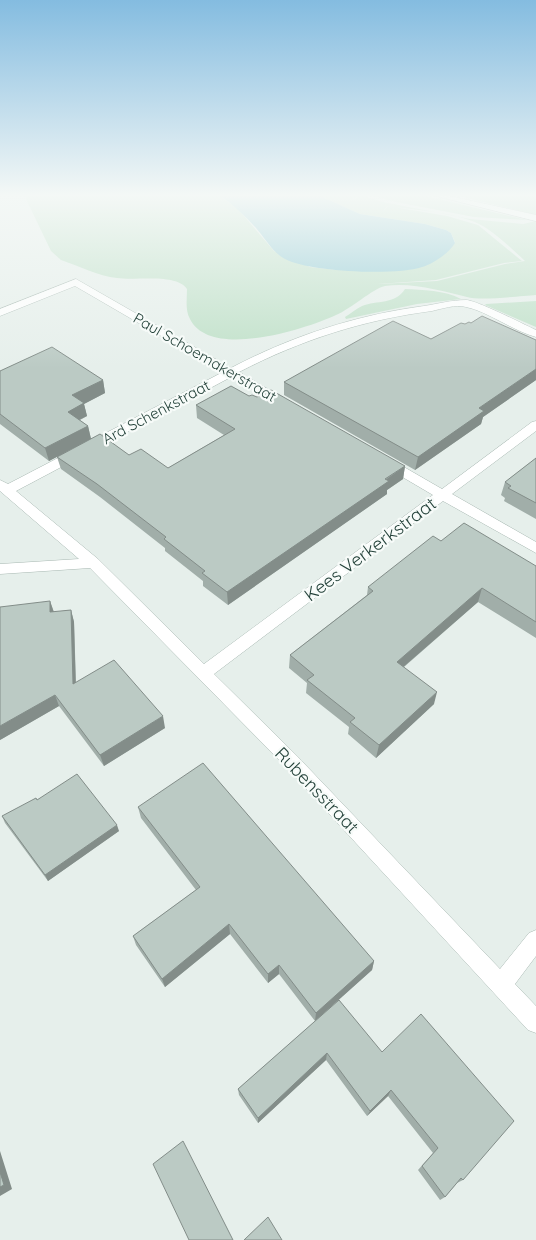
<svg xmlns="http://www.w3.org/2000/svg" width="536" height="1240" font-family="Quicksand,sans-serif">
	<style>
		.green { fill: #bfe0c8; fill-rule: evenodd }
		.water { fill: #8ec9d4 }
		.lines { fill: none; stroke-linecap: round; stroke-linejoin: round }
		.minor-casing { stroke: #a8b8b2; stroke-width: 1 }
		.minor { fill: #fff; fill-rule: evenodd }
		.wall { fill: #a1aea9 }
		.shaded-wall { fill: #838d89 }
		.building { fill: #bbcac4; stroke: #838d89 }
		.labels { text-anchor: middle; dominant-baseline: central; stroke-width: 4.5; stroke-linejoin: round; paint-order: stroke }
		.far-street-label { font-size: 15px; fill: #24423a; stroke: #f7fbf9 }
		.street-label { font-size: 18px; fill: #24423a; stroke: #f7fbf9 }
	</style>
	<rect width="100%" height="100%" fill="#e6efeb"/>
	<path class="green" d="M26,195H219L238,209L274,251L310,267L337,270H407L428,264L449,250L455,242L451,233L446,230L425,224L360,214L318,195H349L356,197L347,203L358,197L351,195H361L383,202L470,219L523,224L536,221V295C520,296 481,301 467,297C442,291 412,282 385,286C372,289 351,309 336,315C306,329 210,360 190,319C185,310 187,299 187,289C176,273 136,281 117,278C98,276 79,266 61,260L51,251L26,199ZM387,206C413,210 455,212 479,224C495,232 512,249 525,261L505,264L437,281L378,284L436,280L504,263L522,261L478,225L447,216L388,206L382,213Z
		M369,195H421L527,220L474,217L396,202Z
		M455,195H536V215Z
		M405,289C422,290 445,290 461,299L417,304L346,319L345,317C350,314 356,309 362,306C377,300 395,305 405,289Z
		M536,301V327L485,305L486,304Z"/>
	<path class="water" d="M219,195H318L360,214L425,224L446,230L451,233L455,243C449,253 433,264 422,267C395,276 310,272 285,259C272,252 266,239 256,228C245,216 233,204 219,195Z"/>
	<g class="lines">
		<defs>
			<path id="minor" d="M432,195H445L536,215V221Z
				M76,279L231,368C292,336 356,315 424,306C437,304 452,300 466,300C476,300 523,324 536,330V337C513,331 487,311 466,307C456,304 441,309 432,311C363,320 301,340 239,372L288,401L290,403L288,405H280L231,377L16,491L98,559L204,664L433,495L382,465L380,462L382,459H390L442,489L532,422L536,421V431L452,494L536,542V553L443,501L214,674L297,756L500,969L529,933L536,930V956L515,984L536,1006V1033L528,1030L285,766L90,568L0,574V564L79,559L0,491V480L8,484L223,372L75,286L0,316V309Z"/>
		</defs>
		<use href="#minor" class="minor-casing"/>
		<use href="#minor" class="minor"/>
	</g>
	<path class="wall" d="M471,323L536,340V380L483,417L481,424L415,470L284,395V382L431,339L465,324Z
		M0,371L103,380L105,393L84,404L87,416L80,420L88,426L91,439L49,461L0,424Z
		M249,396L257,397L405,466L403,479L387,490V494L228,605L203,586V581L165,551V548L100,497L61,469L57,457L129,455L168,468L224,435L197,418L196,405Z
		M536,458V519L504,501L505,498L501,495L505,482Z
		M441,541L536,566V638L478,602L404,667L434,704L376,758L348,734L349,727L306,693L307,683L289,668L290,655L367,595L368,587Z
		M50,601L54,612L71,610L74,622L76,682L165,728L104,766L59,706L0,740Z
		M37,800L119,831L48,881L5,823L2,816Z
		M138,807L374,961L372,970L315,1021L279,974L268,983L230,934L165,987L136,945L133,936L196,890L141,818Z
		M339,1000L463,1180L457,1183L445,1197L440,1200L418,1170L433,1153L388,1096L367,1116L326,1060L258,1123L239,1095L238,1089Z"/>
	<path class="shaded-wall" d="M536,369V380L483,417L481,424L415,470L418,457L479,408Z
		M103,380L105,393L84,404L87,416L71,424L68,412L72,395Z
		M88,426L91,439L49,461L45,448Z
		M405,466L403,479L387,490V494L228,605L227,592Z
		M482,588L478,602L394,675L397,662Z
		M50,601L54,613L50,612Z
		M71,610L74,622L76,696L73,684Z
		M437,692L434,704L376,758L379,745Z
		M55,695L59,706L0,740V726Z
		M163,716L165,728L104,766L100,755Z
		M117,825L119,831L48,881L45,875Z
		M229,924L230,934L165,987L162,979Z
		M374,961L372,970L315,1021L316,1013Z
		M279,965V974L268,983V974Z
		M327,1053L326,1060L258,1123V1118Z
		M391,1090L388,1096L367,1116L370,1111Z
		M0,1151L12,1189L0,1196Z"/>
	<path class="building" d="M482,316L536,340V369L479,408L484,411L418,457L284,382L393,321L431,339L461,323L465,324L469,322L471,323Z
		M52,347L103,380L72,395L84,403L68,412L88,426L45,448L0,414V371Z
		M231,386L249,396L252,395L257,397L271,390L405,466L385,479L389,481L227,592L202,573L205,571L164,539L166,537L97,484L57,457L100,434L129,455L141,449L168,468L235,429L196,405Z
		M536,458V503L508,488L511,486L505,482Z
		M464,523L536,566V622L482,588L397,662L437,692L379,745L350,722L355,718L307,680L314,675L290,655L373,591L368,587L433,536L441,541Z
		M50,601V612L71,610L73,684L114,660L163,716L100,755L55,695L0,726V607Z
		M203,763L374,961L316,1013L279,965L268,974L229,924L162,979L133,936L200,887L138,807Z
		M77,774L117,825L45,875L2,816L36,798L37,800Z
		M339,1000L382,1052L421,1014L514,1121L463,1180L461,1178L445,1197L422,1166L438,1148L391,1090L370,1111L327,1053L258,1118L238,1089Z
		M183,1141L233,1240H189L153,1164Z
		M0,1172L4,1185L0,1187Z
		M268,1217L282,1240H244Z"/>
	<linearGradient id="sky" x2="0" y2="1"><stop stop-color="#84bce0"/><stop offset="0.53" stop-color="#f4f8f6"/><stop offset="1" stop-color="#f4f8f6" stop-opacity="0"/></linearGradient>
	<rect width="536" height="368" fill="url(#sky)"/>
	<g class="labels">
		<g class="far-street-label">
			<text transform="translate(205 357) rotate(30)">Paul Schoemakerstraat</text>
			<text transform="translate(156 412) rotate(-28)">Ard Schenkstraat</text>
		</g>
		<g class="street-label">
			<text transform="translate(370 549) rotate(-37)">Kees Verkerkstraat</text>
			<text transform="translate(317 790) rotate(46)">Rubensstraat</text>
		</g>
	</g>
</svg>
